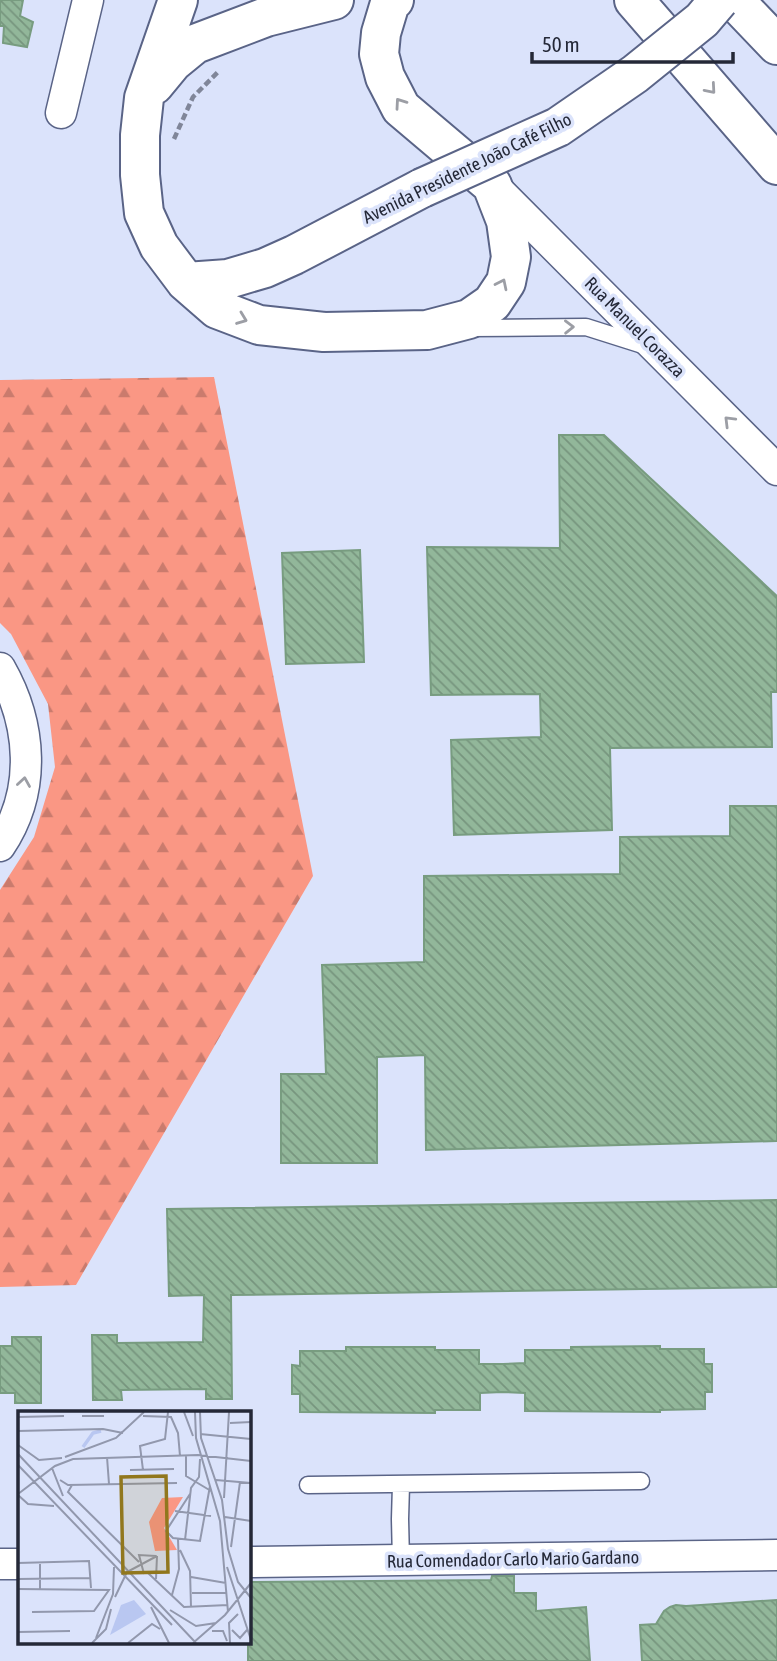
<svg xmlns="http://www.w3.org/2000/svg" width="777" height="1661" font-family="'Asap Condensed',sans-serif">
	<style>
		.forest { fill: url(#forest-firs) }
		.building { fill: url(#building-back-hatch); stroke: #789c80; stroke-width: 2 }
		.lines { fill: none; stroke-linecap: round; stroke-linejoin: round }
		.lane-casing { stroke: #5a6487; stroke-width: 19 }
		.street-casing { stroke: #5a6487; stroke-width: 33 }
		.primary-casing { stroke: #5a6487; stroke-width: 42 }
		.highway-casing { stroke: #5a6487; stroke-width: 42 }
		.path { stroke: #808699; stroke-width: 4.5; stroke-dasharray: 7 3.5; stroke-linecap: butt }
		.lane { stroke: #fff; stroke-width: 16 }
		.street { stroke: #fff; stroke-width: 30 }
		.primary { stroke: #fff; stroke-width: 38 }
		.highway { stroke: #fff; stroke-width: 38 }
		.primary-bridge-casing { stroke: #5a6487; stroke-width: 42; stroke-linecap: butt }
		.primary-bridge { stroke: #fff; stroke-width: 38 }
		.oneway { stroke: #9c9ea5 }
		.labels { text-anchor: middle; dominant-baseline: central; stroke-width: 7; stroke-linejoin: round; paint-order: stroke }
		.street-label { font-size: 18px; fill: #242837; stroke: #dbe3fb }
		.inset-river { fill: none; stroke: #b9c7f1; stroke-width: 3.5 }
		.inset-road { fill: none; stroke: #9298ad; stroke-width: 2 }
		.view { fill: #91771d; fill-opacity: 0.15; stroke: #91771d; stroke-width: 3.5 }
		.inset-edge { fill: none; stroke: #242837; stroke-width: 3.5 }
	</style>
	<defs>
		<pattern id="forest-firs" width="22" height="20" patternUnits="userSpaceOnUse" patternTransform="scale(1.75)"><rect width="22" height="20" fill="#fa9784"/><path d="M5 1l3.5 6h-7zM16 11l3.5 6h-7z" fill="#ca7b6d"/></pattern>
		<pattern id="building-back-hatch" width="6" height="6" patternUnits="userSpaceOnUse" patternTransform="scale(1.75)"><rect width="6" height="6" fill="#92b79a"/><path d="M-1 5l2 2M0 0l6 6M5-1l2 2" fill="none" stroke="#77957e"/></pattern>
	</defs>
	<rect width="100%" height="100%" fill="#dbe3fb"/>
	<path class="forest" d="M214,377L313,876L76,1285L0,1287V890L34,837L55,767L48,704L11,634L0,623V380Z"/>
	<path class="building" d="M0,0H23L20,16L33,22L27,47L3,43L4,26H0Z
		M559,435H604L777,596V692H771L772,747L610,748L612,830L454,835L451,740L541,737L540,694L431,695L427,547L560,548Z
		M360,550L364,662L286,664L282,553Z
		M730,806H777V1141L426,1150L425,1055L377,1057V1163H281V1074H326L322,965L424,962V876L620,874V837L730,836Z
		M777,1200V1287L231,1295L232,1399H206V1389L121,1390L122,1400H93L92,1335H117V1343L203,1342L204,1295L169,1296L167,1209Z
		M12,1337H41V1403H15V1393H0V1346H12Z
		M660,1346V1349H704V1364H712V1392H705V1409L660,1410V1412L525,1411V1393L502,1392L480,1393V1410H435V1413L300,1412V1394H292V1365L300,1366V1351H346V1347H435V1350H479V1364H503L525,1363V1350H571V1347Z
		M492,1576H514V1593H536V1611L586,1607L590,1661H248V1582L491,1580Z
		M777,1600V1661H642L640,1625L656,1624L664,1611L670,1607L676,1605L686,1606Z"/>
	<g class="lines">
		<defs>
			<path id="lane" d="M468,328L586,327L646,346
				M308,1485L641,1481
				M401,1485L400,1519L401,1561"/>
			<path id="street" d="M61,113L88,0
				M498,190L777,470
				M0,668C32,724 37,791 0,846
				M248,1562L777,1555
				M0,1564H19"/>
			<path id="primary" d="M178,0L144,98L140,135V175L144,213L159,246L186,282L217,309L259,325L324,332L427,330L469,319L492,303L506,282L511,257L506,221L492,185L401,108L385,77L379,54L381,33L390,3L394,0
				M154,85L173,62L195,44L266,17L334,0
				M186,282L228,279L265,268L294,255L422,188"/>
			<path id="highway" d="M634,0L777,165
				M734,0L777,45"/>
		</defs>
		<use href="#lane" class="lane-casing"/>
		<use href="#street" class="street-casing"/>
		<use href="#primary" class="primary-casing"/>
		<use href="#highway" class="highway-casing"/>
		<path class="path" d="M174,139L193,97L219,71"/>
		<use href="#lane" class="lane"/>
		<use href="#street" class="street"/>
		<use href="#primary" class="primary"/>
		<use href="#highway" class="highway"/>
		<defs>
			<path id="primary-bridge" d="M422,188L558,127L635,74L702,20L719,0"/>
		</defs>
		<use href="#primary-bridge" class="primary-bridge-casing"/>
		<use href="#primary-bridge" class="primary-bridge"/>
	</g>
	<defs><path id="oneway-chevron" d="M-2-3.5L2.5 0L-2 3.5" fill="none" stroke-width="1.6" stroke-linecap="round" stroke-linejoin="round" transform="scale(1.75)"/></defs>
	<g class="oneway">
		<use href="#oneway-chevron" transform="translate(711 89) rotate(49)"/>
		<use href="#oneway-chevron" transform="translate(400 103) rotate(-125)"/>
		<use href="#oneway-chevron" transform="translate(502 284) rotate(-64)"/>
		<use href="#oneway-chevron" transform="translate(242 319) rotate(21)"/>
		<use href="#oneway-chevron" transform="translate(569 327) rotate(-1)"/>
		<use href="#oneway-chevron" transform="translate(729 421) rotate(-135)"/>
		<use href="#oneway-chevron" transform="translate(24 782) rotate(-81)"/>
	</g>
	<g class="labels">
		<g class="street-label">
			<text transform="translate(467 168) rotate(-26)">Avenida Presidente João Café Filho</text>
			<text transform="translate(635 327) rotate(45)">Rua Manuel Corazza</text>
			<text transform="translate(513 1559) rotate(-1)">Rua Comendador Carlo Mario Gardano</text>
		</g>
	</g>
	<g transform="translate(18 1411)">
		<rect width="233" height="233" fill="#dbe3fb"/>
		<path d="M165,86L146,117L159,139L137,140L131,111L144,87Z" fill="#fa9784"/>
		<path d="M116,189L128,203L92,224L103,194Z" fill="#b9c7f1"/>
		<path class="inset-river" d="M65,36L75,22L83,20"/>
		<path class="inset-road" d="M166,1L175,25M177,1L178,27L202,110L210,201M182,1L183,27L204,89L210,138L220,171L233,187M64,5H86M125,5L153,6L160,22L162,45M0,6L46,5M212,12L233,11M0,20L85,18L105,22M182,23L233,28M0,34L21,49L44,47M0,43L178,232M168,45V65L193,80M47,46L98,27L126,1M89,46L91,73M0,54L154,214M34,57L45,85M112,59L156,58M125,59L122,35L147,28L150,1M42,69L50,74L159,72M198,69L233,72M54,74L50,81L121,151M0,83L37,55L55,48L180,44L233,50M172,83L148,120L155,127L182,130L192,75M0,84L10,93L36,95M206,87L211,1M157,100L193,105M207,106L233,110M167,129L173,77L181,66L182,48M213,136L222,71M162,139L172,160L173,196M22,151V178M0,152L71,150L73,177M209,156L233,229M130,162L166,196L210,194M126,163L121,144L138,145M173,166L208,172M0,168L72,167M138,168L139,145M0,178L91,179L76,200L14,201M174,182H209M154,184L161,158L160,128M97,186L109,161L139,145M133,196L151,232M152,199L178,215L198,212M214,219L222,227L229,219M194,220H205L209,230M0,221L52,220M78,227L95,183L96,156M74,232L88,218L93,198M110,232L134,213L142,218M175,232L207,204L233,172M212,232L211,212L220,203"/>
		<path class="view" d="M148,65L150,161L105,162L103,66Z"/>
		<rect width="233" height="233" class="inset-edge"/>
	</g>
	<path d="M532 52v10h201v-10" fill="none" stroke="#242837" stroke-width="3.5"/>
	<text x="542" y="52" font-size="21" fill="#242837" stroke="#dbe3fb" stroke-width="5" paint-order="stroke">50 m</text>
</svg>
